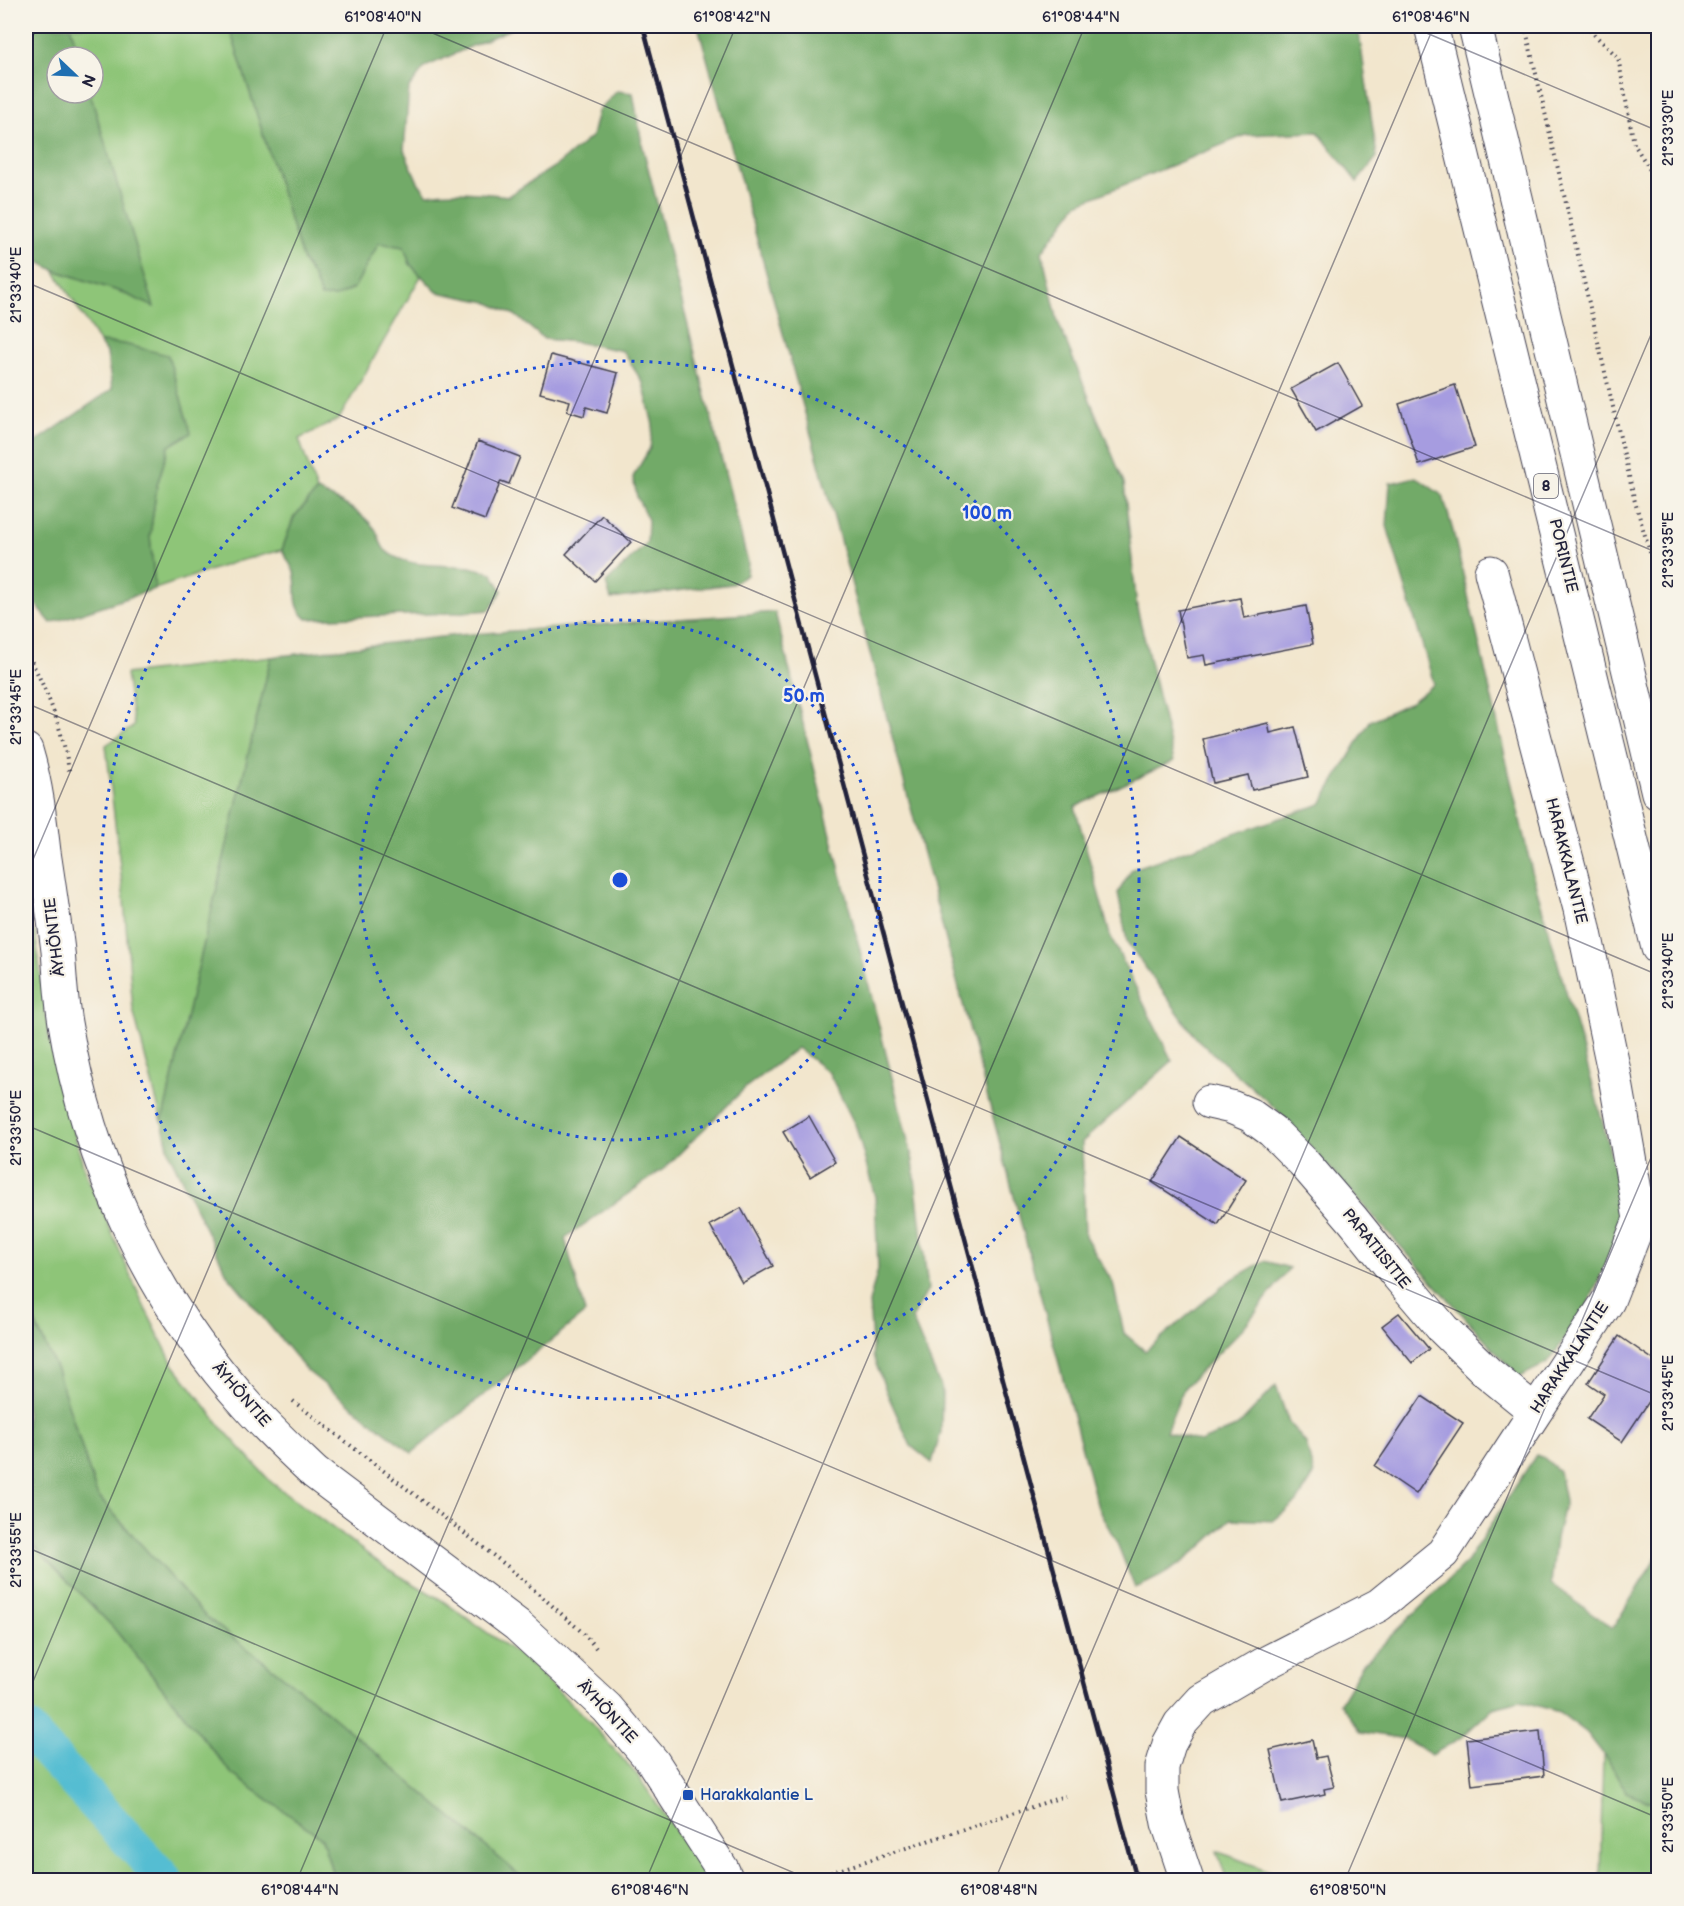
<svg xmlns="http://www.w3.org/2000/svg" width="1684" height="1906" font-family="'Balsamiq Sans',sans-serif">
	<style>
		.green { fill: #8ec578; stroke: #58745a; stroke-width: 1.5 }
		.forest { fill: #72aa68; stroke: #4a6652; stroke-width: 1.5 }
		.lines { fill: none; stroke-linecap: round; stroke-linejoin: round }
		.canal { stroke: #55bdd2; stroke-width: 36 }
		.building { fill: #a69ce0 }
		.minor-casing { stroke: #413f51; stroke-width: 35 }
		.major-casing { stroke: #413f51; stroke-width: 35 }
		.highway-casing { stroke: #413f51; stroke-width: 35 }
		.path { stroke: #413f51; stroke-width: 4; stroke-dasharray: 1.5 4.5; stroke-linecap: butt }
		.minor { stroke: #fff; stroke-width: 33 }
		.major { stroke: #fff; stroke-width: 33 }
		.highway { stroke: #fff; stroke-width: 33 }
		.rail { stroke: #22223b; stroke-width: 4.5 }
		.ticks { fill: none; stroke: #22223b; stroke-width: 1.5; stroke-opacity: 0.45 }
		.ring { fill: none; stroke: #1d4ed8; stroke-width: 3; stroke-dasharray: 3 6 }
		.transit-dot { fill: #1a4fb4; stroke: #f7f3e8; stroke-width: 2 }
		.labels { text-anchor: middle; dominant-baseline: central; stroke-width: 4.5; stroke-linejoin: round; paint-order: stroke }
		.shield { fill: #f7f3e8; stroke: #62616f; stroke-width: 1.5 }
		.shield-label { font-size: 15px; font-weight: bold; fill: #22223b }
		.street-label { font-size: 16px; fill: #22223b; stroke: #f7f3e8 }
		.transit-label { font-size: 16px; fill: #164399; stroke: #f7f3e8; text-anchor: start }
		.centre { fill: #1d4ed8; stroke: #f7f3e8; stroke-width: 3 }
		.ring-label { font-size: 18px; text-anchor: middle; font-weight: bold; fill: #1d4ed8; stroke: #f7f3e8; stroke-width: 4.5; stroke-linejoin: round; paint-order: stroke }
		.neatline { fill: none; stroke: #22223b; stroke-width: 2 }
		.ticks-label { font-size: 15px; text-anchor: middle; fill: #22223b }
	</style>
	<rect width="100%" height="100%" fill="#f7f3e8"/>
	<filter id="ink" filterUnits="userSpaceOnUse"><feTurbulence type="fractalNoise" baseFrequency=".0167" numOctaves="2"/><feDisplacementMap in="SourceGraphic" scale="12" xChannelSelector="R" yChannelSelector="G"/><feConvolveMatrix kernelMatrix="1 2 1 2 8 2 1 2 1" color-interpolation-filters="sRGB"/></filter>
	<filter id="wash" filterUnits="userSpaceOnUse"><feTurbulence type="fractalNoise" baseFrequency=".008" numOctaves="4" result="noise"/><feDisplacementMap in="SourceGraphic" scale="24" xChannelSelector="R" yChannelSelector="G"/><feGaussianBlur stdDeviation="1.35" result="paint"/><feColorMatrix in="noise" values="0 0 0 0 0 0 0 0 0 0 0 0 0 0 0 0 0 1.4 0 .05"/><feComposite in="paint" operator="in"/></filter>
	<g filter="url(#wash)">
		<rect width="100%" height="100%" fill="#f2e6cd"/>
		<path class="green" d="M70,26H229L303,261L313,276L321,296L354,288L379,243L404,247L410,264L421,276L339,419L299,439L317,491L294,517L282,550L235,562L155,589L150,536L157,485L169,446L124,344L99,342L54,270L121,292L153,306L90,93H93V57H80Z
			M271,657L162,1122L133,1010L124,901L106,745L134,726L126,674Z
			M26,926L35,932L49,1037L84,1169L143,1304L173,1364L223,1429L271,1482L388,1569L440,1599L527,1661L588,1720L637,1775L698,1863L707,1880H525L311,1698L205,1616L97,1495L57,1370L32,1316L26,1308Z
			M26,1538L112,1626L232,1774L322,1838L334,1878L332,1880H26Z
			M1603,1754L1610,1763L1626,1792L1652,1802L1658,1801V1880H1600Z
			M1217,1851L1292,1880H1227Z"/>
		<path class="forest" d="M26,26H70L80,57H57V93H90L154,307L121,292L54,270L26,255Z
			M229,26H517L425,67L409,88L404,150L418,182L427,194C455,190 480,193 508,196L557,165L592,136L598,111L617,91L633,93L642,144L748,563L747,575L732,584L611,599L606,583L647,543L648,520L637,497L633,477L650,448L653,425L643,383L623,351L576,342L544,339L515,315L487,302L437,292L410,264L404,247L379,243L354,288L336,297H321L313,276L303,261Z
			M698,26H1358L1377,157L1357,182L1318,132L1246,135L1077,204L1042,252L1058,322L1124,483L1137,608L1174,761L1075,807L1110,935L1172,1061L1082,1142L1085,1236L1113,1283L1124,1333L1145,1351L1229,1281L1264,1261L1290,1268L1244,1327L1184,1388L1166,1432L1200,1442L1238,1426L1276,1386L1289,1423L1306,1443L1314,1475L1297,1502L1273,1521L1231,1519C1199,1549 1177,1572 1135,1588L1117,1543L1098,1508L1026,1242L837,529Z
			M99,342L124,344L168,355L191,433L169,446L157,485L150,536L155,589L51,623L26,593V449L112,389L107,354Z
			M1416,477L1443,496L1453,531L1533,876L1595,1093L1623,1202L1611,1253L1587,1307L1548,1363L1519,1377L1277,1110L1197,1039L1127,942L1118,893L1132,869L1321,804L1370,721L1411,702L1434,684L1387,526L1390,483Z
			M317,491C337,500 362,511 375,529C379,535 380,545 385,550C405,569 445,564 470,567C478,569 485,571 492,573L502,591L490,610L453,613L307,619C290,604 299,591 294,572C291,565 286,557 282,550L294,517Z
			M775,612L913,1161L928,1289L912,1319L942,1390L941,1432L932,1463L911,1446L887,1393L873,1356L869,1303L878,1269L875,1197L856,1127L829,1073L797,1048L745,1088L665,1168L565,1238L585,1313L412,1453L306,1370L227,1274L170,1155L162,1122L271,657L458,635Z
			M26,1308L31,1316L57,1370L97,1495L205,1616L311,1698L525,1880H332L334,1878L322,1838L232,1774L112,1626L26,1538Z
			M1536,1455L1544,1458L1559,1471L1565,1501L1556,1538L1551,1584L1613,1628L1658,1555V1801L1652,1802L1626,1792L1610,1763L1587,1733L1559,1712L1521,1701L1493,1708L1462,1737L1432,1755L1405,1739L1361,1732L1340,1703L1363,1664L1465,1564Z"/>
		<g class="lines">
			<path class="canal" d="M26,1728L165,1880"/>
		</g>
		<g id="blocks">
			<path class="building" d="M551,355L618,373L607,413L586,407L584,416L567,411L570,401L540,393Z
				M1338,363L1362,406L1316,432L1291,389Z
				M1455,385L1475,447L1419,465L1399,404Z
				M478,441L520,457L509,484L501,481L485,520L452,508Z
				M602,515L631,542L595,581L566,554Z
				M1240,598L1244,618L1306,606L1313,644L1206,665L1204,655L1187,658L1178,610Z
				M1268,723L1270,733L1295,727L1308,777L1252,790L1248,775L1213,783L1203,739Z
				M809,1116L835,1162L810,1177L783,1132Z
				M1181,1137L1246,1180L1218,1225L1152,1182Z
				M741,1208L773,1266L742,1283L710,1225Z
				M1399,1313L1429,1349L1412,1363L1382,1326Z
				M1619,1336L1658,1363V1388L1622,1442L1587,1419L1604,1394L1588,1383Z
				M1422,1396L1463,1423L1416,1494L1375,1466Z
				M1540,1731L1544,1776L1472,1785L1467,1739Z
				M1312,1740L1316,1758L1326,1756L1334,1787L1324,1789L1325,1794L1282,1803L1270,1750Z"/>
		</g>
	</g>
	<g filter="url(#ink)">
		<use href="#blocks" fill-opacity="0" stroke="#413f51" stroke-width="1.5"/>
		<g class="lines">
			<defs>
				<path id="minor" d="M1209,1102L1231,1107L1250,1115L1272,1131L1303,1162L1353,1220L1398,1276L1443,1329L1488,1373L1535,1411
					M1187,1880L1168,1823L1162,1791V1767L1169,1744L1180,1724L1202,1700L1262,1665L1379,1605L1443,1553L1608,1301L1640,1219L1614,1071L1580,909L1491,572"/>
				<path id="major" d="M26,750C36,783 40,818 44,852C49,885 54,918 58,951C60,975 61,999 65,1023C88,1163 152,1301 248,1406C269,1430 292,1451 315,1473L517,1625L607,1708L653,1762L722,1869L727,1880"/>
				<path id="highway" d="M1431,26L1658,948
					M1475,26L1658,793"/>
			</defs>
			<use href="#minor" class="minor-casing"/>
			<use href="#major" class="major-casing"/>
			<use href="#highway" class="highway-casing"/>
			<path class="path" d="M1525,26L1635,502L1658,579
				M1585,26L1618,57L1634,144L1658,183
				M26,651C46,688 63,729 69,771
				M293,1401L507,1566L583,1633L596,1648
				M808,1880L1065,1796"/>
			<use href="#minor" class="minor"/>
			<use href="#major" class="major"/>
			<use href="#highway" class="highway"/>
			<path class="rail" d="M643,26L903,1007L1137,1880"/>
		</g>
	</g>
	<path class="ticks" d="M416,26L1658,553M1410,26L1658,131M26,54L37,26M26,282L1658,975M26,703L1658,1396M26,876L387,26M26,1125L1658,1818M26,1547L811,1880M26,1698L736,26M297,1880L1085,26M646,1880L1434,26M995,1880L1658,318M1345,1880L1658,1141"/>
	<g class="ring">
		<circle cx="620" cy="880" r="260"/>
		<circle cx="620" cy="880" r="519"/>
	</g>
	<rect class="transit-dot" x="682" y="1789" width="12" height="12" rx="3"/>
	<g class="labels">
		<rect class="shield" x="1534" y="474" width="24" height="24" rx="4.5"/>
		<g class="shield-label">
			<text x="1546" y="486">8</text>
		</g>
		<g class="street-label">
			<text transform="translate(1563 556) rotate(76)">PORINTIE</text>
			<text transform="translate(1566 861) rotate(76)">HARAKKALANTIE</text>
			<text transform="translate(55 937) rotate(-97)">ÄYHÖNTIE</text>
			<text transform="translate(1376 1249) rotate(51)">PARATIISITIE</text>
			<text transform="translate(1570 1358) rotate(-57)">HARAKKALANTIE</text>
			<text transform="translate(241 1395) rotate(49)">ÄYHÖNTIE</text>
			<text transform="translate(607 1712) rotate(47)">ÄYHÖNTIE</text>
		</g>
		<g class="transit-label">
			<text x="700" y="1795">Harakkalantie L</text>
		</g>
	</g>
	<circle cx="620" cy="880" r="9" class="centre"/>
	<g class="ring-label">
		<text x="987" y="519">100 m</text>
		<text x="804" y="702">50 m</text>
	</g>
	<rect width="1684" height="1906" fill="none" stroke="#f7f3e8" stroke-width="66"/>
	<g transform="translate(75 75) rotate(113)"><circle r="28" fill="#f7f3e8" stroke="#a29fa3" stroke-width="1.5"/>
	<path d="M0-4.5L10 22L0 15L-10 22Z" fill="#1f6fb2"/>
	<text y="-9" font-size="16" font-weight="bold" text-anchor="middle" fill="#22223b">N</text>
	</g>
	<rect x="33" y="33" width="1618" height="1840" class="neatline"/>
	<g class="ticks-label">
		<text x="383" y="22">61°08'40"N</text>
		<text x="732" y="22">61°08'42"N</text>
		<text x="1081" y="22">61°08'44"N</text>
		<text x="1431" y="22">61°08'46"N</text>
		<text transform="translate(1668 128) rotate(-90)" y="5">21°33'30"E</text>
		<text transform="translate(16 285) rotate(-90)" y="5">21°33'40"E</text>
		<text transform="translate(1668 550) rotate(-90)" y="5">21°33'35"E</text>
		<text transform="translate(16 707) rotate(-90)" y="5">21°33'45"E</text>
		<text transform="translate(1668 971) rotate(-90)" y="5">21°33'40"E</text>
		<text transform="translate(16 1128) rotate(-90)" y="5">21°33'50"E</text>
		<text transform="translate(1668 1393) rotate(-90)" y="5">21°33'45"E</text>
		<text transform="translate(16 1550) rotate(-90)" y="5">21°33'55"E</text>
		<text transform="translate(1668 1815) rotate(-90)" y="5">21°33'50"E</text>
		<text x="300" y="1895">61°08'44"N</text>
		<text x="650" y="1895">61°08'46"N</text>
		<text x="999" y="1895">61°08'48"N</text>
		<text x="1348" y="1895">61°08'50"N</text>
	</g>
</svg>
